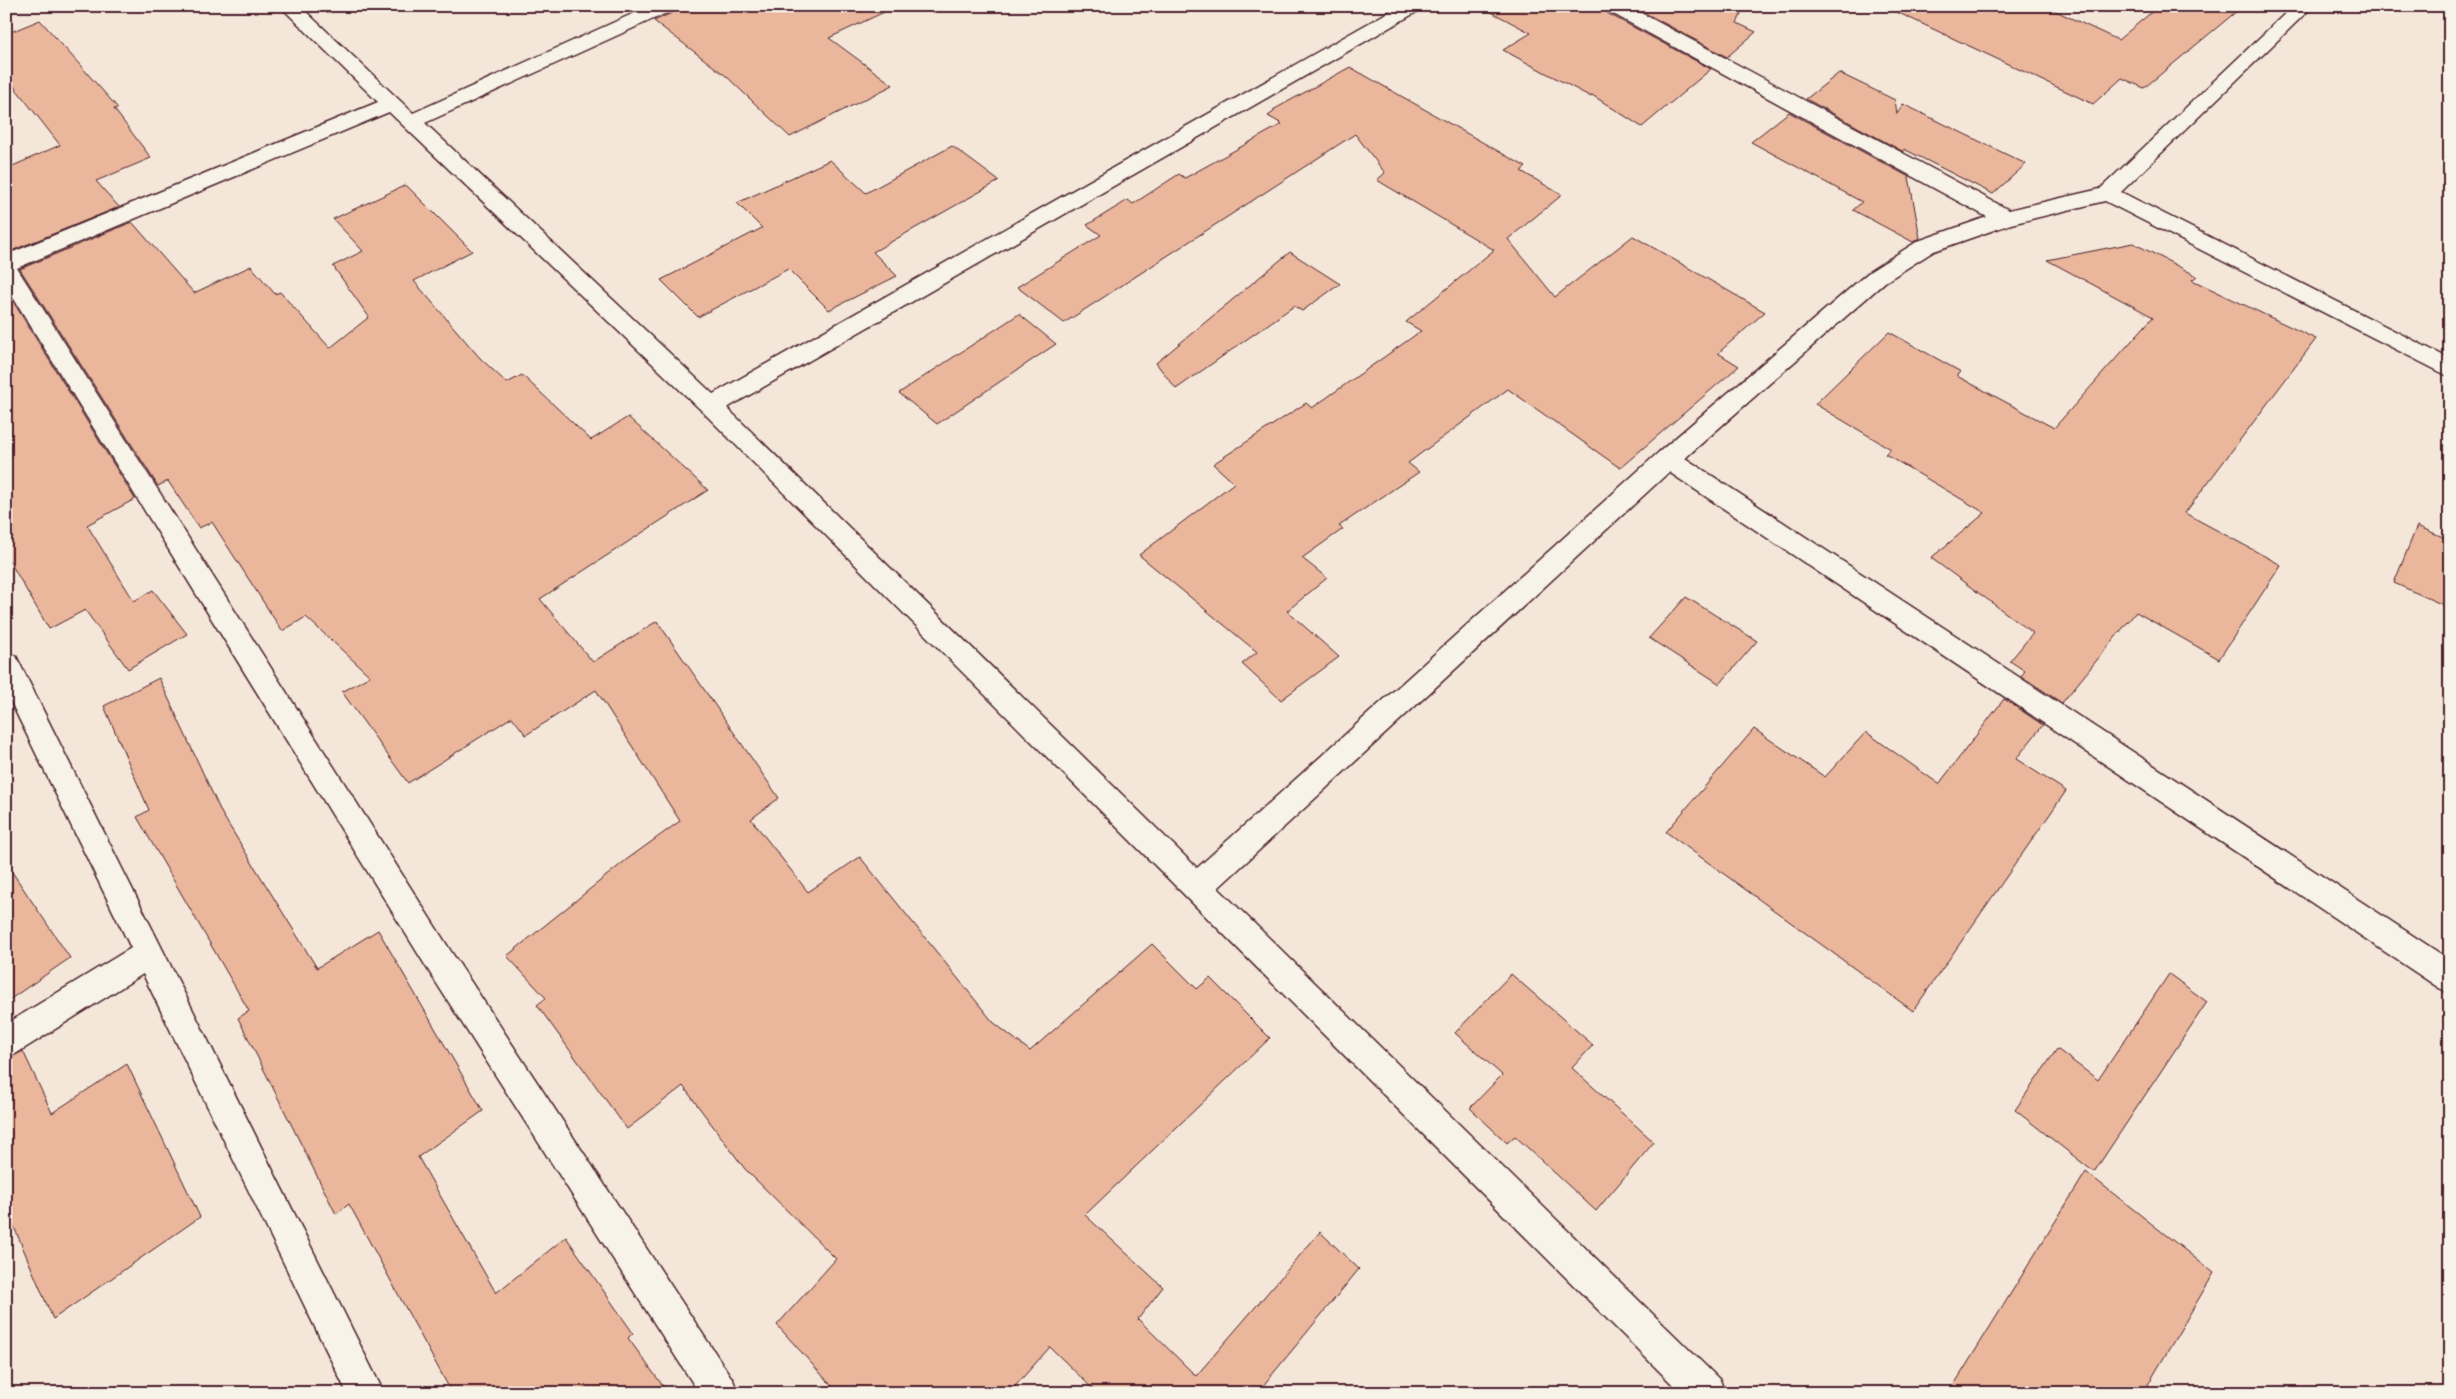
<svg xmlns="http://www.w3.org/2000/svg" width="2456" height="1399" font-family="'Indie Flower',sans-serif">
	<style>
		.building { fill: #eab79c; stroke: #4a1f2b }
		.lines { fill: none; stroke-linecap: round; stroke-linejoin: round }
		.minor-casing { stroke: #4a1f2b; stroke-width: 3 }
		.minor { fill: #f7f3e8; fill-rule: evenodd }
	</style>
	<rect width="100%" height="100%" fill="#f4e7d9"/>
	<filter id="ink" filterUnits="userSpaceOnUse"><feTurbulence type="fractalNoise" baseFrequency=".02" numOctaves="2"/><feDisplacementMap in="SourceGraphic" scale="10" xChannelSelector="R" yChannelSelector="G"/><feConvolveMatrix kernelMatrix="1 2 1 2 8 2 1 2 1" color-interpolation-filters="sRGB"/></filter>
	<g filter="url(#ink)">
		<path class="building" d="M677,6H897L829,38L893,85L790,137L726,76L654,21L674,12Z
			M1480,6H1602L1605,12L1711,69L1642,127L1592,95L1591,97L1503,50L1531,33Z
			M1632,6H1745L1737,23L1756,32L1727,57Z
			M1884,6H2045L2118,40L2159,6H2243L2144,88L2122,78L2093,104Z
			M40,20L118,108L114,109L151,158L96,181L119,207L6,253V169L60,145L9,80L6,74V34Z
			M1350,67L1526,167L1521,171L1562,195L1508,239L1555,297L1633,236L1765,312L1718,353L1739,366L1620,468L1508,389L1408,463L1419,472L1339,526L1343,529L1302,558L1327,578L1287,611L1339,657L1281,700L1242,664L1257,652L1139,555L1234,483L1213,464L1306,403L1312,408L1421,331L1406,322L1494,250L1377,180L1385,173L1355,134L1064,323L1017,287L1101,235L1087,225L1128,200L1133,204L1179,174L1185,178L1282,124L1268,116L1275,111L1273,110Z
			M1839,73L1895,100L1897,114L1903,104L2026,164L1993,194L1904,149V152L1806,99Z
			M1789,112L1909,177L1920,238L1913,242L1853,210L1862,202L1751,142Z
			M952,146L999,181L873,252L897,276L829,310L788,269L698,317L661,280L762,228L737,203L830,160L866,193Z
			M406,185L472,251L414,281L480,358L507,383L522,375L591,440L628,417L708,490L540,599L593,662L657,621L779,798L751,819L808,892L860,857L993,1022L1030,1051L1152,944L1197,989L1210,978L1270,1038L1085,1215L1163,1287L1138,1319L1196,1376L1320,1232L1359,1269L1257,1393H1097L1050,1347L1009,1393H838L777,1325L836,1259L745,1169L683,1086L627,1129L537,1005L546,998L507,956L626,860L680,821L596,690L526,735L512,717L408,783L342,692L370,676L306,617L282,631L212,522L199,528L168,481L158,486L20,269L132,222L194,293L251,266L275,294L280,292L330,348L369,317L333,266L363,251L333,219Z
			M2133,243L2197,276L2192,280L2316,339L2185,513L2281,565L2219,659L2136,612L2062,703L2021,676L2025,671L2010,661L2033,633L1931,558L1985,513L1885,454L1891,449L1815,404L1889,332L1961,372L1957,376L2054,428L2153,317L2047,260Z
			M1290,252L1340,284L1302,311L1294,306L1176,389L1156,363Z
			M6,290L135,499L87,525L134,601L153,590L187,634L128,669L85,610L49,629L6,555Z
			M1019,314L1056,344L937,424L899,393Z
			M2417,526L2450,540V608L2394,583Z
			M1686,597L1757,641L1720,684L1649,638Z
			M159,678L222,814L317,968L378,930L483,1111L418,1157L496,1293L566,1237L633,1333L628,1338L668,1393H452L349,1204L336,1214L238,1018L249,1011L137,817L149,810L104,706Z
			M2004,699L2043,725L2016,759L2066,791L1913,1011L1666,832L1754,729L1825,777L1866,732L1939,784Z
			M6,863L70,958L6,1002Z
			M1511,974L1593,1045L1572,1068L1654,1142L1596,1211L1515,1136L1507,1143L1470,1108L1502,1075L1455,1033Z
			M2169,974L2207,1002L2094,1172L2015,1110L2057,1049L2098,1080Z
			M23,1051L52,1113L127,1064L200,1217L53,1319L6,1208V1060Z
			M2086,1172L2214,1273L2143,1393H1949Z"/>
		<g class="lines">
			<defs>
				<path id="minor" d="M280,6H300L413,113L650,6H675L673,10L425,123L713,394L1399,6H1422L1420,10L727,408L1197,868L1659,452L1869,272L1918,241L1987,217L1606,10L1604,6H1628L2009,210L2100,189L2293,6H2313L2121,192L2450,359V377L2105,201L2011,224L1934,251L1885,282L1685,458L2450,960V993L2439,988L1669,472L1218,888L1720,1380L1725,1393H1681L703,412L389,112L17,268L452,953L733,1380L738,1393H699L430,973L6,286V255L378,102Z
					M6,653L16,656L384,1393H347L143,974L17,1053L6,1058V1024L131,948L6,692Z"/>
			</defs>
			<use href="#minor" class="minor-casing"/>
			<use href="#minor" class="minor"/>
		</g>
	</g>
	<rect width="2456" height="1399" fill="none" stroke="#f7f3e8" stroke-width="25"/>
	<rect x="12" y="12" width="2431" height="1374" fill="none" stroke="#4a1f2b" stroke-width="2" filter="url(#ink)"/>
</svg>
